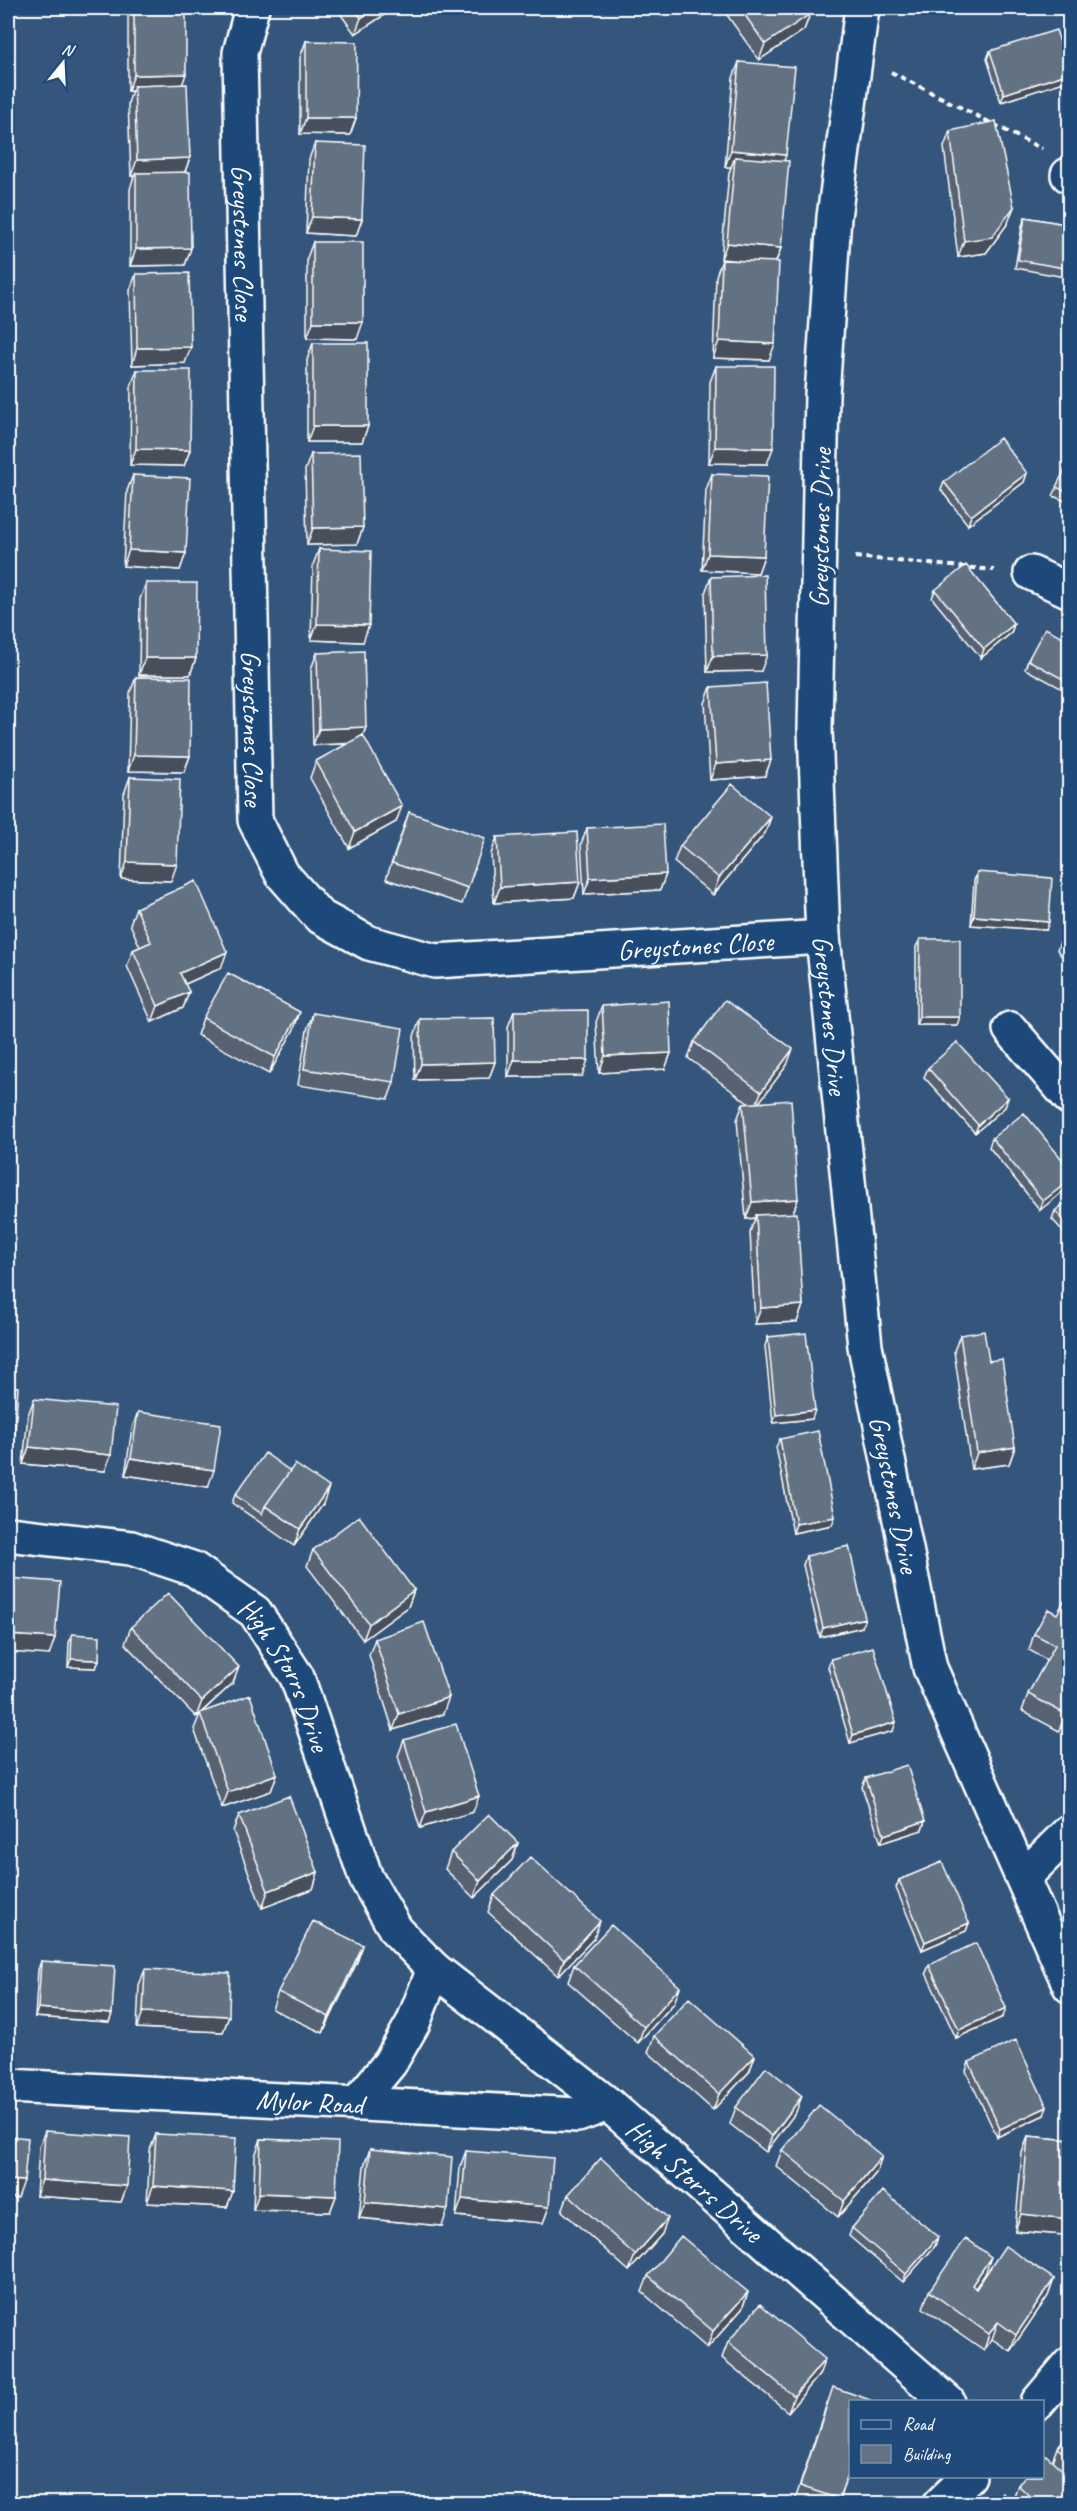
<svg xmlns="http://www.w3.org/2000/svg" width="1077" height="2511" font-family="Caveat,sans-serif">
	<style>
		.lines { fill: none; stroke-linecap: round; stroke-linejoin: round }
		.minor-casing { stroke: #fff; stroke-width: 38 }
		.path { stroke: #fff; stroke-width: 4; stroke-dasharray: 6 4.5; stroke-linecap: butt }
		.minor { stroke: #1f4a7a; stroke-width: 33 }
		.wall { fill: #566271; stroke: #fff; stroke-width: 1.5 }
		.shaded-wall { fill: #46505c; stroke: #fff; stroke-width: 1.5 }
		.building { fill: #647283; stroke: #fff; stroke-width: 1.5 }
		.labels { text-anchor: middle; dominant-baseline: central; stroke-width: 6; stroke-linejoin: round; paint-order: stroke }
		.street-label { font-size: 28px; fill: #fff; stroke: #1f4a7a }
	</style>
	<rect width="100%" height="100%" fill="#34567d"/>
	<filter id="ink" filterUnits="userSpaceOnUse"><feTurbulence type="fractalNoise" baseFrequency=".0167" numOctaves="2"/><feDisplacementMap in="SourceGraphic" scale="12" xChannelSelector="R" yChannelSelector="G"/><feConvolveMatrix kernelMatrix="1 2 1 2 8 2 1 2 1" color-interpolation-filters="sRGB"/></filter>
	<g filter="url(#ink)">
		<g class="lines">
			<defs>
				<g id="minor">
					<path id="s1" d="M252,8L240,53L255,820L282,874L319,916L369,943L435,961L823,937"/>
					<path id="s2" d="M862,8L834,217L822,395L815,729L823,937L865,1346L930,1668L1070,1986"/>
					<path d="M1068,175H1070"/>
					<path d="M1031,573L1070,591"/>
					<path d="M1010,1029L1070,1098"/>
					<path id="s3" d="M8,1534L131,1548L194,1569L255,1612L297,1677L366,1878L396,1930L434,1969L608,2104L948,2402"/>
					<path d="M1023,1878L1070,1831"/>
					<path id="s4" d="M8,2086L578,2115L608,2104"/>
					<path d="M356,2104L390,2063L413,2023L434,1969"/>
					<path d="M1038,2402L1070,2364"/>
					<path d="M940,2504L969,2476"/>
				</g>
			</defs>
			<use href="#minor" class="minor-casing"/>
			<path class="path" d="M891,72L1042,149
				M855,557L994,570"/>
			<use href="#minor" class="minor"/>
		</g>
		<path class="wall" d="M130,8H186L182,84L190,158L185,172L191,248L185,265L130,266V189L134,176H131L128,103L132,91H128V15Z
			M336,8H395L355,34Z
			M722,8H805L810,14L804,30L759,60Z
			M306,41L356,118L350,135L300,134V58Z
			M990,51L1067,81L1001,102L987,59Z
			M739,62L784,161L781,248L776,262L769,360L713,358L716,276L722,260H733L721,259L729,173L731,167H725L733,78Z
			M950,131L1008,223L986,253L958,257L944,147Z
			M315,143L362,219L356,236L306,233L309,159Z
			M1025,217L1070,225V278L1015,268L1022,226Z
			M313,242L357,339L307,338V258Z
			M136,274L185,363L132,365L130,290Z
			M313,343L368,426L362,442H307V360Z
			M716,366L767,464L709,463L710,382Z
			M137,370L190,450L184,466L130,465L131,386Z
			M311,454L363,527L357,544L307,545L305,470Z
			M1070,460V503L1053,496Z
			M1027,473L1024,482L968,525L941,490L944,482Z
			M712,474L764,556L758,573L702,570L706,490Z
			M133,475L186,553L180,570L123,566L127,491Z
			M319,549L363,642L311,640L313,565Z
			M711,577L761,671L707,672L705,593Z
			M146,583L196,658L190,675H139L140,599Z
			M935,590L1014,624L1011,633L981,658L932,598Z
			M1070,641V693L1025,669L1028,660Z
			M317,653L366,727L363,736L396,822L349,848L310,778L316,761L348,744L313,745L311,669Z
			M136,677L190,756L184,772L128,771L130,693Z
			M711,687L771,760L765,776L710,780L705,703Z
			M130,777L171,881L121,879L124,794Z
			M409,812L468,888L462,904L386,879Z
			M771,817L765,833L713,895L674,862L680,846Z
			M587,828L666,874L660,890L584,894L581,844Z
			M497,837L580,882L574,898L494,903L491,854Z
			M977,872L1046,930L971,925L974,881Z
			M136,908L221,968L185,984L189,992L183,1008L152,1022L127,966L133,950L140,947L130,924Z
			M1070,935V968L1057,950L1060,942Z
			M920,939L957,1025H916V947Z
			M602,1006L671,1053L665,1069L599,1073L596,1022Z
			M514,1011L582,1076L508,1077V1027Z
			M313,1013L394,1082L388,1099L298,1085L307,1030Z
			M203,1018L294,1029L269,1074L197,1035Z
			M420,1019L495,1062L489,1078L415,1080L414,1036Z
			M694,1042L787,1065L759,1102L798,1199L793,1213L803,1305L797,1322L755,1324L750,1232L755,1218L746,1219L737,1120L743,1104L748,1103L688,1058Z
			M928,1068L1005,1107L975,1133L924,1077Z
			M992,1138L1070,1169L1040,1210L989,1147Z
			M1070,1199V1239L1052,1219L1055,1211Z
			M960,1335L1015,1447L1009,1464L971,1469L954,1351Z
			M768,1337L812,1419L773,1423L765,1346Z
			M34,1399L105,1471L23,1464L28,1415Z
			M138,1412L208,1487L125,1475L132,1428Z
			M780,1439L832,1525L793,1533L776,1447Z
			M290,1471L323,1504L294,1546L232,1503L235,1495Z
			M313,1550L414,1590L408,1607L363,1640L307,1566Z
			M806,1556L862,1627L820,1637L803,1565Z
			M1070,1605V1711L1059,1731L1022,1711L1028,1694L1047,1660L1029,1650L1034,1634L1057,1614Z
			M131,1627L233,1683L202,1712L277,1774L271,1791L222,1808L194,1729L200,1714L196,1717L125,1644Z
			M72,1634L99,1660L96,1668L68,1667L69,1643Z
			M375,1639L443,1714L393,1730L369,1655Z
			M831,1659L893,1731L850,1743L828,1667Z
			M404,1740L473,1812L420,1828L398,1756Z
			M866,1778L925,1821L922,1830L881,1843L862,1787Z
			M239,1815L318,1872L313,1889L262,1908L233,1831Z
			M518,1843L512,1860L474,1898L445,1869L451,1852Z
			M899,1880L969,1923L966,1931L922,1950L896,1888Z
			M494,1895L594,1938L558,1976L488,1912Z
			M363,1945L357,1962L323,2033L272,2009L278,1992Z
			M41,1961L112,2014L109,2022L35,2017L38,1970Z
			M574,1965L674,2003L638,2043L568,1982Z
			M929,1965L1003,2017L956,2038L926,1973Z
			M145,1969L229,2016L223,2032L137,2028L139,1985Z
			M654,2036L755,2056L749,2072L713,2110L648,2052Z
			M969,2062L1044,2115L997,2137L966,2071Z
			M736,2107L796,2112L766,2152L730,2124Z
			M45,2131L127,2186L121,2202L36,2196L39,2147Z
			M156,2134L233,2191L227,2207L147,2203L150,2150Z
			M1028,2136L1070,2140V2219L1064,2235L1015,2231L1022,2153Z
			M261,2139L336,2196L330,2212L253,2210L255,2156Z
			M370,2149L442,2226L359,2218L364,2166Z
			M782,2150L882,2156L876,2173L838,2217L776,2166Z
			M466,2151L549,2207L543,2223L456,2216L460,2167Z
			M568,2195L662,2234L629,2271L562,2211Z
			M852,2228L935,2246L903,2282L849,2236Z
			M985,2274L975,2288L976,2289L1054,2279L1048,2296L1010,2351L992,2339L984,2350L923,2308L929,2291Z
			M648,2276L748,2292L742,2309L707,2348L642,2292Z
			M728,2342L819,2375L788,2412L722,2358Z
			M827,2403L850,2466L838,2504L794,2503Z
			M1070,2432V2504H1015L1012,2501L1018,2485L1052,2461L1057,2448Z"/>
		<path class="shaded-wall" d="M376,8H395L355,34L361,18Z
			M642,8H697L695,14Z
			M810,14L804,30L759,60L765,44Z
			M1070,73L1067,81L1001,102L1004,94Z
			M186,74L180,91L134,86L132,91H128L134,75Z
			M306,118H356L350,135L300,134Z
			M731,150L786,155L780,172L735,157L731,167H725Z
			M190,158L184,174L136,173L134,176H131L137,160Z
			M1014,207L1008,223L986,253L958,257L964,241Z
			M312,217L362,219L356,236L306,233Z
			M727,243L781,248L775,264L721,259Z
			M191,248L185,265L130,266L136,249Z
			M313,322H363L357,339L307,338Z
			M719,341L775,344L769,360L713,358Z
			M191,347L185,363L132,365L137,348Z
			M313,426H368L362,442H307Z
			M715,447L773,448L767,464L709,463Z
			M136,449L190,450L184,466L130,465Z
			M1027,473L1024,482L968,525L971,516Z
			M363,527L357,544L307,545L313,528Z
			M129,550L186,553L180,570L123,566Z
			M708,554L764,556L758,573L702,570Z
			M317,624L369,625L363,642L311,640Z
			M1014,624L1011,633L981,658L984,649Z
			M767,655L761,671L707,672L713,656Z
			M145,658H196L190,675H139Z
			M366,727L360,743L313,745L319,729Z
			M134,755L190,756L184,772L128,771Z
			M771,760L765,776L710,780L716,764Z
			M402,806L396,822L349,848L355,832Z
			M771,817L765,833L713,895L719,878Z
			M127,862L177,864L171,881L121,879Z
			M666,874L660,890L584,894L590,878Z
			M580,882L574,898L494,903L500,887Z
			M974,916L1049,922L1046,930L971,925Z
			M227,952L221,968L174,989L180,973Z
			M189,992L183,1008L152,1022L158,1006Z
			M300,1012L294,1029L269,1074L275,1057Z
			M919,1017H960L957,1025H916Z
			M793,1049L787,1065L755,1108L761,1092Z
			M671,1053L665,1069L599,1073L605,1056Z
			M514,1060H588L582,1076L508,1077Z
			M495,1062L489,1078L415,1080L421,1064Z
			M1008,1098L1005,1107L975,1133L978,1125Z
			M1070,1180V1186L1040,1210L1043,1201Z
			M798,1199L792,1215H756L755,1218L746,1219L752,1202Z
			M803,1305L797,1322L755,1324L761,1308Z
			M815,1410L812,1419L773,1423L776,1415Z
			M8,1445L14,1446L8,1462Z
			M29,1447L111,1455L105,1471L23,1464Z
			M1015,1447L1009,1464L971,1469L977,1453Z
			M131,1458L214,1470L208,1487L125,1475Z
			M329,1487L323,1504L294,1546L300,1529Z
			M835,1517L832,1525L793,1533L796,1524Z
			M414,1590L408,1607L363,1640L369,1624Z
			M865,1618L862,1627L820,1637L823,1628Z
			M8,1635L55,1638L49,1655L8,1652Z
			M71,1659L99,1660L96,1668L68,1667Z
			M239,1667L233,1683L196,1717L202,1701Z
			M449,1697L443,1714L393,1730L399,1714Z
			M1070,1706V1711L1059,1731L1065,1714Z
			M896,1722L893,1731L850,1743L853,1735Z
			M277,1774L271,1791L222,1808L228,1792Z
			M479,1796L473,1812L420,1828L426,1812Z
			M925,1821L922,1830L881,1843L884,1835Z
			M518,1843L512,1860L474,1898L480,1881Z
			M318,1872L313,1889L262,1908L268,1891Z
			M600,1921L594,1938L558,1976L564,1960Z
			M969,1923L966,1931L922,1950L925,1942Z
			M363,1945L357,1962L323,2033L329,2017Z
			M680,1987L674,2003L638,2043L644,2027Z
			M38,2008L112,2014L109,2022L35,2017Z
			M1006,2008L1003,2017L956,2038L959,2030Z
			M143,2012L229,2016L223,2032L137,2028Z
			M755,2056L749,2072L713,2110L719,2094Z
			M802,2096L796,2112L766,2152L772,2136Z
			M1047,2107L1044,2115L997,2137L1000,2129Z
			M882,2156L876,2173L838,2217L844,2201Z
			M8,2180L24,2181L18,2198L8,2197Z
			M42,2180L127,2186L121,2202L36,2196Z
			M153,2186L233,2191L227,2207L147,2203Z
			M259,2193L336,2196L330,2212L253,2210Z
			M462,2199L549,2207L543,2223L456,2216Z
			M365,2202L448,2209L442,2226L359,2218Z
			M1021,2214L1070,2219L1064,2235L1015,2231Z
			M668,2218L662,2234L629,2271L635,2255Z
			M938,2237L935,2246L903,2282L906,2274Z
			M991,2257L985,2274L966,2301L972,2285Z
			M1054,2279L1048,2296L1010,2351L1016,2335Z
			M748,2292L742,2309L707,2348L713,2331Z
			M998,2322L992,2339L984,2350L989,2334Z
			M825,2359L819,2375L788,2412L794,2396Z"/>
		<path class="building" d="M134,8H186V74L134,75Z
			M354,8H376L361,18Z
			M740,8H805L810,14L765,44Z
			M1056,30L1070,73L1004,94L990,51Z
			M306,41L357,42L356,118H306Z
			M739,62L795,67L786,155L731,150Z
			M187,84L190,158L137,160L134,86Z
			M996,121L1014,207L992,237L964,241L950,131Z
			M315,143L365,145L362,219L312,217Z
			M735,157L789,161L781,248L727,243Z
			M190,172L191,248L136,249V173Z
			M1025,217L1070,225V269L1018,260Z
			M313,242H363V322H313Z
			M722,260L779,262L775,344L719,341Z
			M189,273L191,347L137,348L136,274Z
			M313,343H368V426H313Z
			M716,366H774L773,448L715,447Z
			M137,370H191L190,450L136,449Z
			M1000,438L1027,473L971,516L944,482Z
			M361,453L363,527L313,528L311,454Z
			M1070,460V493L1056,487Z
			M712,474L768,476L764,556L708,554Z
			M133,475L190,478L186,553L129,550Z
			M319,549L371,551L369,625L317,624Z
			M966,565L1014,624L984,649L935,590Z
			M765,575L767,655L713,656L711,577Z
			M146,583H197L196,658H145Z
			M1045,628L1070,641V683L1028,660Z
			M364,651L366,727L319,729L317,653Z
			M136,677L191,678L190,756L134,755Z
			M766,683L771,760L716,764L711,687Z
			M363,735L402,806L355,832L316,761Z
			M130,777L180,779L177,864L127,862Z
			M732,784L771,817L719,878L680,846Z
			M409,812L485,838L468,888L392,863Z
			M663,824L666,874L590,878L587,828Z
			M577,832L580,882L500,887L497,837Z
			M977,872L1052,878L1049,922L974,916Z
			M196,881L227,952L180,973L189,992L158,1006L133,950L151,942L136,908Z
			M1070,935V955L1060,942Z
			M920,939H960V1017H919Z
			M228,973L300,1012L275,1057L203,1018Z
			M725,1000L793,1049L761,1092L694,1042Z
			M669,1001L671,1053L605,1056L602,1006Z
			M588,1010V1060H514V1011Z
			M313,1013L403,1028L394,1082L304,1069Z
			M494,1018L495,1062L421,1064L420,1019Z
			M957,1042L1008,1098L978,1125L928,1068Z
			M791,1100L798,1199L752,1202L743,1104Z
			M1024,1113L1070,1169V1180L1043,1201L992,1138Z
			M1070,1199V1227L1055,1211Z
			M797,1213L803,1305L761,1308L756,1215Z
			M984,1331L989,1361L1002,1359L1015,1447L977,1453L960,1335Z
			M806,1333L815,1410L776,1415L768,1337Z
			M8,1386L18,1387L14,1446L8,1445Z
			M34,1399L116,1407L111,1455L29,1447Z
			M138,1412L221,1424L214,1470L131,1458Z
			M818,1431L835,1517L796,1524L780,1439Z
			M265,1453L290,1471L265,1506L262,1514L235,1495Z
			M295,1464L329,1487L300,1529L265,1506Z
			M359,1516L414,1590L369,1624L313,1550Z
			M849,1546L865,1618L823,1628L806,1556Z
			M8,1578L60,1582L55,1638L8,1635Z
			M168,1593L239,1667L202,1701L131,1627Z
			M1064,1601L1070,1605V1706L1065,1714L1028,1694L1055,1645L1034,1634L1048,1609L1057,1614Z
			M424,1622L449,1697L399,1714L375,1639Z
			M72,1634L100,1636L99,1660L71,1659Z
			M873,1647L896,1722L853,1735L831,1659Z
			M250,1695L277,1774L228,1792L200,1713Z
			M456,1724L479,1796L426,1812L404,1740Z
			M907,1765L925,1821L884,1835L866,1778Z
			M289,1796L318,1872L268,1891L239,1815Z
			M489,1814L518,1843L480,1881L451,1852Z
			M530,1857L600,1921L564,1960L494,1895Z
			M942,1862L969,1923L925,1942L899,1880Z
			M313,1921L363,1945L329,2017L278,1992Z
			M611,1925L680,1987L644,2027L574,1965Z
			M976,1943L1006,2008L959,2030L929,1965Z
			M8,1954H10L9,2002H8Z
			M41,1961L115,1966L112,2014L38,2008Z
			M145,1969L230,1973L229,2016L143,2012Z
			M689,1998L755,2056L719,2094L654,2036Z
			M1016,2040L1047,2107L1000,2129L969,2062Z
			M766,2067L802,2096L772,2136L736,2107Z
			M819,2105L882,2156L844,2201L782,2150Z
			M45,2131L130,2137L127,2186L42,2180Z
			M156,2134L236,2138L233,2191L153,2186Z
			M8,2136L28,2138L24,2181L8,2180Z
			M1028,2136L1070,2140V2219L1021,2214Z
			M261,2139L338,2142L336,2196L259,2193Z
			M370,2149L452,2157L448,2209L365,2202Z
			M466,2151L553,2158L549,2207L462,2199Z
			M601,2158L668,2218L635,2255L568,2195Z
			M883,2191L938,2237L906,2274L852,2228Z
			M681,2236L748,2292L713,2331L648,2276Z
			M966,2238L991,2257L972,2285L976,2289L1005,2246L1054,2279L1016,2335L998,2322L989,2334L929,2291Z
			M760,2304L825,2359L794,2396L728,2342Z
			M833,2387L873,2401L850,2402V2466L839,2499L800,2486Z
			M1070,2432V2458L1057,2448Z
			M1046,2455L1070,2477V2504H1038L1018,2485L1025,2476H1042V2458Z
			M1002,2493L1011,2504H990Z
			M765,2494L769,2504H742Z
			M8,2498L58,2501V2504H8Z
			M60,2501L99,2504H60Z"/>
	</g>
	<g class="labels">
		<g class="street-label">
			<text stroke="none"><textPath href="#s1" startOffset="236">Greystones Close</textPath></text>
			<text transform="translate(820 528) rotate(-89)">Greystones Drive</text>
			<text stroke="none"><textPath href="#s1" startOffset="722">Greystones Close</textPath></text>
			<text stroke="none"><textPath href="#s1" startOffset="1316">Greystones Close</textPath></text>
			<text stroke="none"><textPath href="#s2" startOffset="1010">Greystones Drive</textPath></text>
			<text stroke="none"><textPath href="#s2" startOffset="1494">Greystones Drive</textPath></text>
			<text stroke="none"><textPath href="#s3" startOffset="334">High Storrs Drive</textPath></text>
			<text stroke="none"><textPath href="#s4" startOffset="302">Mylor Road</textPath></text>
			<text stroke="none"><textPath href="#s3" startOffset="1005">High Storrs Drive</textPath></text>
		</g>
	</g>
	<rect width="1077" height="2511" fill="none" stroke="#1f4a7a" stroke-width="30"/>
	<rect x="15" y="15" width="1047" height="2481" fill="none" stroke="#fff" stroke-width="2" filter="url(#ink)"/>
	<rect x="849" y="2400" width="195" height="78" fill="#1f4a7a" stroke="#7992af" stroke-width="1.5"/>
	<rect x="861" y="2420" width="30" height="9" fill="#1f4a7a" stroke="#7992af" stroke-width="1.5"/>
	<text x="903" y="2430" font-size="18" fill="#ffffff">Road</text>
	<rect x="861" y="2445" width="30" height="18" fill="#647283" stroke="#7992af" stroke-width="1.5"/>
	<text x="903" y="2460" font-size="18" fill="#ffffff">Building</text>
	<g transform="translate(63 63) rotate(18)" stroke="#1f4a7a" stroke-width="4.5" paint-order="stroke">
	<path d="M0-4.5L10 22L0 15L-10 22Z" fill="#ffffff"/>
	<text y="-9" font-size="16" font-weight="bold" text-anchor="middle" fill="#ffffff">N</text>
	</g>
</svg>
